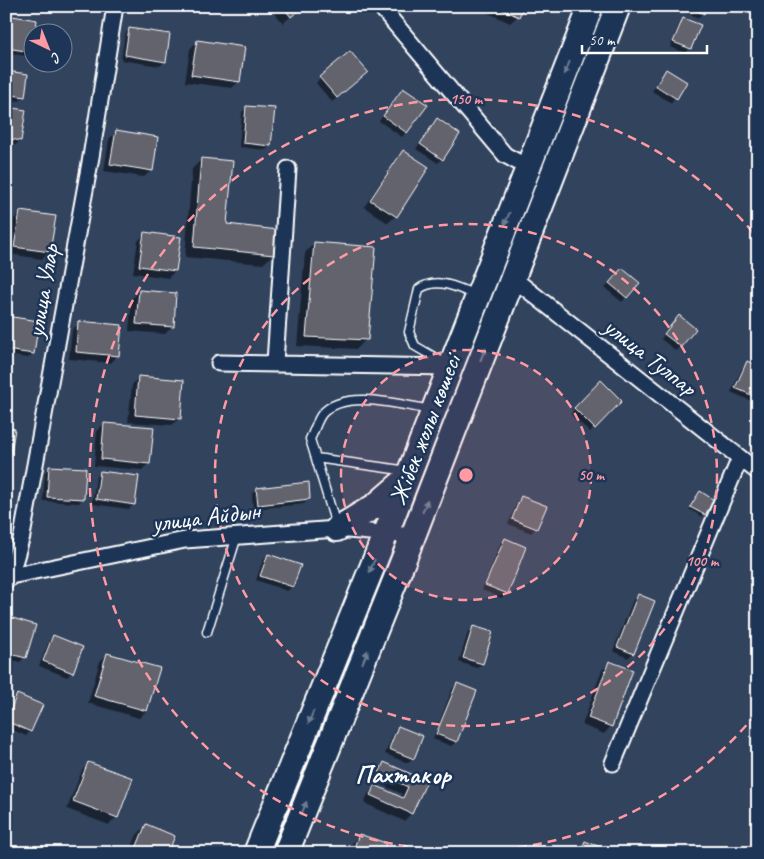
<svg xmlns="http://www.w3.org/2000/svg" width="764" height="859" font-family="Caveat,sans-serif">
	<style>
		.shadow { fill: #0007 }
		.building { fill: #64636e; stroke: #fff }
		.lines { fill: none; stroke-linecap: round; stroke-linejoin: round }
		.service-casing { stroke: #fff; stroke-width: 11 }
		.minor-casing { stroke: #fff; stroke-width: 19 }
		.primary-casing { stroke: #fff; stroke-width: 28 }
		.service { stroke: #1d3557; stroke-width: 8 }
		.minor { stroke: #1d3557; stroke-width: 15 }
		.primary { stroke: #1d3557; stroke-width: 24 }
		.oneway { fill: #6c7c92 }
		.ring { fill: none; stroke: #ff9aa2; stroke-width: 2.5; stroke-dasharray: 9 6 }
		.labels { text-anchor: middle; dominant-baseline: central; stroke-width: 5; stroke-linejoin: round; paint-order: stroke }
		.street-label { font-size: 25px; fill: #fff; stroke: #1d3557 }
		.neighbourhood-label { font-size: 26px; font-weight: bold; fill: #fff; stroke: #1d3557 }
		.centre { fill: #ff9aa2; stroke: #1d3557; stroke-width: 2.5 }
		.ring-label { font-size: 15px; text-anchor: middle; font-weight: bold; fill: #ff9aa2; stroke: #1d3557; stroke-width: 5; stroke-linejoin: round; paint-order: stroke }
	</style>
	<rect width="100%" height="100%" fill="#32435e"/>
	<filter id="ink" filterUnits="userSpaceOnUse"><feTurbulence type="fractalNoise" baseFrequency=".02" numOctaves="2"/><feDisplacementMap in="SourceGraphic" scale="10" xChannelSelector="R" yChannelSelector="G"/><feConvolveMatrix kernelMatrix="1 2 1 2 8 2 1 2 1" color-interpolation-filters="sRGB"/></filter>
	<g filter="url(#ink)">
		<path class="shadow" d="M23,6H43L40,9Z
			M269,6H304L283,23Z
			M473,6H522L518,16L510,23Z
			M682,6H706L703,13L698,18L681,10Z
			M6,16L35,21L30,52L26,56L6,53Z
			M684,19L690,48L685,53L670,47L679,24Z
			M129,29L165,61L160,66L121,60L125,34Z
			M197,41L239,81L232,88L185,82L190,49Z
			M667,71L685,83L671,103L652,91Z
			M6,72L24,97L19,101L6,99Z
			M361,77L332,102L316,83L320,78Z
			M403,89L406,132L402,137L379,121Z
			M247,107L270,145L266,150L239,147L242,112Z
			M6,108L20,140L16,145L6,143Z
			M437,120L442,159L438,163L416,149Z
			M116,132L152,170L144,177L104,171L109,139Z
			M403,152L427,168L396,216L388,223L364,207L396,159Z
			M202,159L226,225L273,255L263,264L185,257L192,169Z
			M20,212L49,252L42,259L8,254L13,220Z
			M145,233L175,271L168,278L133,273L138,241Z
			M314,243L366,339L357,349L297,346L305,253Z
			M618,274L639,283L622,302L605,288Z
			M758,274V290L750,284Z
			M139,291L172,327L165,334L129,331L132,299Z
			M6,317L33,354L28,358L6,355Z
			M674,321L680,346L676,351L661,339Z
			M79,323L118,355L111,363L69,359L72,330Z
			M748,362L755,396L751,401L731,392L743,367Z
			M139,377L180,418L172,425L128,422L132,385Z
			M601,382L620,401L590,432L570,414Z
			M104,424L149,463L142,470L94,466L97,431Z
			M49,467L83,498L79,503L43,501L45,472Z
			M100,472L134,504L129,509L92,504L96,477Z
			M256,489L309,499L304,504L253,509L252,494Z
			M698,495L712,500L702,517L689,509Z
			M522,497L536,528L531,533L508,524L517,502Z
			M505,539L506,593L502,598L482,590L500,544Z
			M268,555L292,587L287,591L256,580L263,560Z
			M638,595L633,653L628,658L613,651L633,600Z
			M6,618L34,626L24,658L20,662L6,658Z
			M473,628L482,664L477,668L459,662L468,632Z
			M53,636L72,672L67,677L39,666L49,641Z
			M108,654L158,669L146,711L139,718L88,703L100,661Z
			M609,663L611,726L604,734L582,725L602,670Z
			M457,685L475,692L456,742L451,746L433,739L452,689Z
			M17,696L30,731L26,736L6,727V714L12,700Z
			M398,727L422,737L413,759L408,763L385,754L394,732Z
			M89,763L117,817L109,825L67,809L82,770Z
			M385,763L426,782L411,814L404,821L364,803L368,794L375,787L400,798L402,794L373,781L377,771Z
			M146,825L167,853H129L137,835Z
			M360,835L381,853H349L353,842Z
			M585,843L612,853H577Z"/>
		<path class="building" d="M282,6H304L291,17Z
			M495,6H524L519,17Z
			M687,6H707L704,14Z
			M6,15L37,20L35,32H32V52L6,48Z
			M683,18L701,25L691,49L673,42Z
			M129,28L170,34L166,62L125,55Z
			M197,40L245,47L240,82L191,75Z
			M350,51L368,72L337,98L319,77Z
			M666,69L687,82L677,99L656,86Z
			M6,71L28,74L25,97L6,94Z
			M403,88L428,105L407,133L383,116Z
			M246,106L275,108L271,146L243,143Z
			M6,107L26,110L21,141L6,138Z
			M437,118L460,134L443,160L420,144Z
			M116,130L158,137L153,171L110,164Z
			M403,150L429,167L397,217L370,200Z
			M201,158L233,161L227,224L278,230L274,255L194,247Z
			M20,211L56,216L50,252L14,247Z
			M144,232L181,237L176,271L139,266Z
			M314,242L376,247L368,340L306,337Z
			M622,268L640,283L627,298L609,283Z
			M139,290L176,293L174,327L136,324Z
			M679,315L696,329L681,347L664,334Z
			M6,316L39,321L34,354L6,350Z
			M78,321L122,325L119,356L76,352Z
			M747,361L758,366V394L756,397L735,388Z
			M138,376L184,380L181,419L135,415Z
			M601,380L622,401L595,429L574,408Z
			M104,423L154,427L150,464L101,459Z
			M6,427L15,429L11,453L6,452Z
			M49,466L86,468L84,499L47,497Z
			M100,471L139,476L135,505L96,499Z
			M309,482L310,499L258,505L256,488Z
			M700,491L714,500L705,515L690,507Z
			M521,496L547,506L537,529L512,519Z
			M505,538L526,547L508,594L485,585Z
			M268,554L301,565L293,587L260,576Z
			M638,594L655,601L634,654L617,647Z
			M6,616L36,625L26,658L6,653Z
			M473,626L493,632L483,664L463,658Z
			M53,635L83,647L73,673L43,661Z
			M107,653L160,668L147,711L94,696Z
			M609,661L633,670L612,727L588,718Z
			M457,683L477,691L457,742L436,734Z
			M17,694L43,705L31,732L6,721Z
			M398,726L423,736L414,759L389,749Z
			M88,762L133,778L118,818L73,801Z
			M384,762L427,781L412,814L370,795L375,785L403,798L408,787L379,773Z
			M146,824L175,836L168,853H134Z
			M359,834L386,843L383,853H352Z
			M585,841L615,853H580Z
			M412,847L428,853H410Z"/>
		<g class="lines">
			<defs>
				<path id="service" d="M446,364L415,346L409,332L419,289C438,276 457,288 476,295
					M316,458L408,471
					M336,525L310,439C314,432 317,420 322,414C344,388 402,405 431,410
					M207,632L237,536"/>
				<path id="minor" d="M380,6L505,155L527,167
					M514,279L758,472
					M275,362L288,169
					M219,363L450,367
					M6,577L185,540L337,529L413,536
					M6,581L10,577L22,536L91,157L115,6
					M613,763L740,458"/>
				<path id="primary" d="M337,529L375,506L404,481
					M256,853L386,533L591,6
					M286,853L413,536L618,6"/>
			</defs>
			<use href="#service" class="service-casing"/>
			<use href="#minor" class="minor-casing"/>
			<use href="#primary" class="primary-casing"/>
			<use href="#service" class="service"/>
			<use href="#minor" class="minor"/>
			<use href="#primary" class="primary"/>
		</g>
		<defs><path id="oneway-solid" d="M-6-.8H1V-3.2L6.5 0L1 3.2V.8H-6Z" transform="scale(1.25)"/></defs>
		<g class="oneway">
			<use href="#oneway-solid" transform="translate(567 68) rotate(112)"/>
			<use href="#oneway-solid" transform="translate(507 219) rotate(111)"/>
			<use href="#oneway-solid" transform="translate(483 354) rotate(-68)"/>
			<use href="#oneway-solid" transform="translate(425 506) rotate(-69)"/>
			<use href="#oneway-solid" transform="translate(372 566) rotate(112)"/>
			<use href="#oneway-solid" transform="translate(365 657) rotate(-68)"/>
			<use href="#oneway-solid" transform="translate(311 717) rotate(112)"/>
			<use href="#oneway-solid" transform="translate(304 808) rotate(-68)"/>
		</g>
	</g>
	<circle cx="466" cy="475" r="125" fill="#ff9aa2" fill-opacity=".12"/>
	<g class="ring">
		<circle cx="466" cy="475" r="125"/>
		<circle cx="466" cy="475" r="251"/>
		<path d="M756 714A376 376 0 1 1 756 236"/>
	</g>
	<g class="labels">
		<g class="street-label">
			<text transform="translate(43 291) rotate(-80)">улица Улар</text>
			<text transform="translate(650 357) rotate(38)">улица Тулпар</text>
			<text transform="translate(425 430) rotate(-69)">Жібек жолы көшесі</text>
			<text transform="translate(206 517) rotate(-7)">улица Айдын</text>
		</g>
		<g class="neighbourhood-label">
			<text x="403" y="774">Пахтакор</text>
		</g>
	</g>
	<circle cx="466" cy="475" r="8" class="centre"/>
	<g class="ring-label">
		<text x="466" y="104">150 m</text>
		<text x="591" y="480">50 m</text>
		<text x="702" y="566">100 m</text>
	</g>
	<rect width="764" height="859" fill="none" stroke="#1d3557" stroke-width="25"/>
	<rect x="12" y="12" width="739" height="834" fill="none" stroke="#fff" stroke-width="2" filter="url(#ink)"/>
	<g transform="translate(48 48) rotate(137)"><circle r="24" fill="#1d3557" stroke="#77869a"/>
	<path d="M0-4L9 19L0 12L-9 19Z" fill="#ff9aa2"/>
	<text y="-8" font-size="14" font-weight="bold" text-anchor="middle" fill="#ffffff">С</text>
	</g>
	<path d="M582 45v8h125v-8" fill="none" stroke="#ffffff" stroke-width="2.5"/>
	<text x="589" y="45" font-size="15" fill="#ffffff" stroke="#1d3557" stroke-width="4" paint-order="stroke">50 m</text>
</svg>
